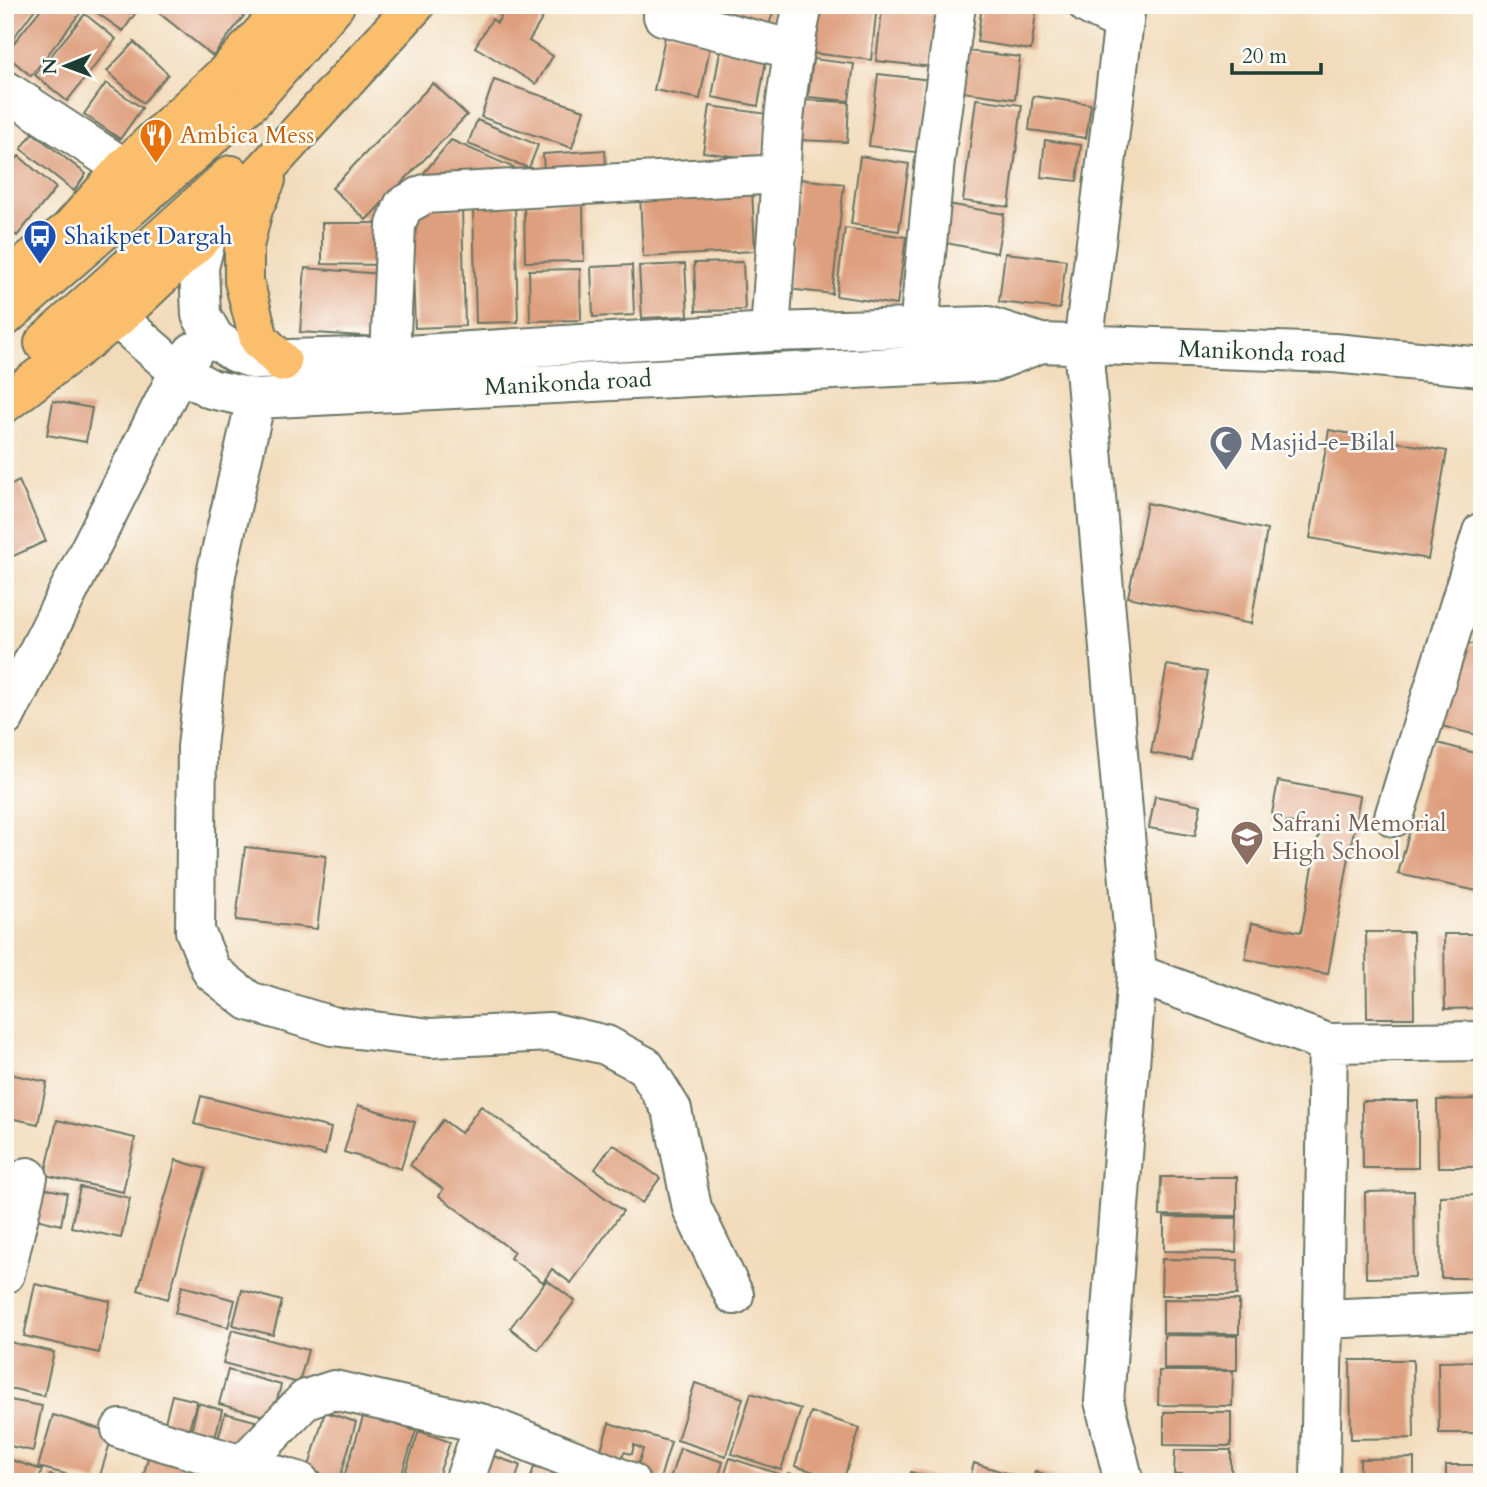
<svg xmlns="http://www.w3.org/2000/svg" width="1487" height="1487" font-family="Cardo,serif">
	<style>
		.building { fill: #de9f7e }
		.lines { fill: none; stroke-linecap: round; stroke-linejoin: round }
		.minor-casing { stroke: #697463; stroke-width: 42 }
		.major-casing { stroke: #697463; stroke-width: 42 }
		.minor { stroke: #fff; stroke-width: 38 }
		.major { stroke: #fabe6d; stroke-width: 38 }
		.labels { text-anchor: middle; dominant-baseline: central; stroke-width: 5; stroke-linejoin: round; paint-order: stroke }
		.food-label { font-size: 24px; fill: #c56008; stroke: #fdfcf7; text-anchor: start }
		.transit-label { font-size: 24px; fill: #164399; stroke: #fdfcf7; text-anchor: start }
		.street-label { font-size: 24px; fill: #1f3d34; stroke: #fdfcf7 }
		.worship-label { font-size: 24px; fill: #5b616d; stroke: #fdfcf7; text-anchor: start }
		.education-label { font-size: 24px; fill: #785e54; stroke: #fdfcf7; text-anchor: start }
	</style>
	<rect width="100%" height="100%" fill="#fdfcf7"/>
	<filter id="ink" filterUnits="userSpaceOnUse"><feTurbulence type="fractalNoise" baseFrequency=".0143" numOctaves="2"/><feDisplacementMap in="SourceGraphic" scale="14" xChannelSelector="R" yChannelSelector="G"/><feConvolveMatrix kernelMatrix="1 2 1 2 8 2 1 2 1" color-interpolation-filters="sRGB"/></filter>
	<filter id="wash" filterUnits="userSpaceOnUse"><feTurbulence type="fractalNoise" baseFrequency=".00686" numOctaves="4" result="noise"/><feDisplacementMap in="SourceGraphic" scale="28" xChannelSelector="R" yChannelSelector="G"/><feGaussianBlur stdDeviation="1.57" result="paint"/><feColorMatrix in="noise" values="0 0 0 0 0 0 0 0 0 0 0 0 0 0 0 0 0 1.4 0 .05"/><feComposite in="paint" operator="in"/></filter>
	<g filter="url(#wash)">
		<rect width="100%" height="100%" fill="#f2dbbb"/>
		<g id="blocks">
			<path class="building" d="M5,5H38L5,49Z
				M44,5H72L81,12L31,76L5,54Z
				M86,5H141L123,31Z
				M157,5H238L247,12L213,56L154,9Z
				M507,5H523L543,17L529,41L553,56L536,84L475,47L492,19L497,23Z
				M726,5H776L765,35L721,20Z
				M817,5H877L871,60L811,53Z
				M982,5H1037L1031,50L977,42Z
				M882,9L937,15L932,67L876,61Z
				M85,14L116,39L67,101L35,75Z
				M666,32L711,41L700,99L654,90Z
				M134,42L168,74L143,103L107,71Z
				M721,46L767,55L758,106L712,97Z
				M968,51L1020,57L1015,99L963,92Z
				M813,59L854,64L849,101L808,97Z
				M878,74L931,80L922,153L869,146Z
				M494,80L584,110L572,148L481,117Z
				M106,83L142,108L120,139L84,114Z
				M433,83L467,115L366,220L332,188Z
				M1033,96L1091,104L1086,138L1029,130Z
				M976,99L1022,105L1009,207L963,201Z
				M800,100L849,102L847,142L798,140Z
				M710,106L768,114L761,160L703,152Z
				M5,117L13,122L5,132Z
				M477,120L538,145L529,168L468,144Z
				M33,133L86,174L74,191L21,149Z
				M451,140L523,172L423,174Z
				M1045,140L1081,145L1077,181L1041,177Z
				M605,150L606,171L544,175L543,154Z
				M19,156L56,188L17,236L5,226V173Z
				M860,156L909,164L899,231L851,224Z
				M800,179L844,184L832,294L788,289Z
				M752,189L755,251L643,257L640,194Z
				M583,203L584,261L525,262L524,204Z
				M948,204L1004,214L997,253L941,242Z
				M473,206H515L518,322L476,323Z
				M462,208L465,326L415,328L411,209Z
				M322,223H379V265L322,264Z
				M845,228L906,237L897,305L836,296Z
				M1005,253L1066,260L1060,309L999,302Z
				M743,262L745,310L696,311L694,263Z
				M685,264L688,316L642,318L639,266Z
				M632,265L634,315L593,317L591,267Z
				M305,268L381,274L377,337L300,332Z
				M580,269L581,320L530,321L529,270Z
				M53,401L92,408L86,442L47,435Z
				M1329,430L1447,451L1428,559L1310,538Z
				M19,481L46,541L5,560V488Z
				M1147,503L1267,530L1251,624L1128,597Z
				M1461,641L1482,647V892L1398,874L1434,742L1475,753L1480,736L1438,725Z
				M1167,665L1207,672L1191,760L1151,753Z
				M1278,781L1360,796L1328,974L1245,959L1252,923L1301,932L1320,828L1271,819Z
				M1155,796L1201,805L1195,836L1149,828Z
				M245,847L326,856L317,929L236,920Z
				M1366,932H1413L1414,1018H1367Z
				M1444,934H1482V1008L1445,1009Z
				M5,1073L47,1082L38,1124L5,1117Z
				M201,1096L331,1128L325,1155L194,1124Z
				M1482,1099V1167H1438L1437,1100Z
				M1362,1101H1418V1168H1363Z
				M358,1105L415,1122L401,1169L344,1152Z
				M481,1106L623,1211L571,1283L552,1269L543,1282L510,1258L514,1252L439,1196L443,1189L410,1165L443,1120L461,1133Z
				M57,1120L135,1138L123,1192L45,1175Z
				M613,1144L660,1178L642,1203L595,1169Z
				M176,1160L206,1169L168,1299L138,1290Z
				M1161,1177H1237V1216L1160,1215Z
				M38,1187L67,1193L61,1225L32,1218Z
				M80,1187L130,1198L121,1238L71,1227Z
				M1414,1191L1415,1277L1366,1278L1365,1192Z
				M1482,1195V1278H1441L1440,1196Z
				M1164,1217L1237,1218L1236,1252L1164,1251Z
				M1162,1259L1238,1260L1237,1295H1161Z
				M547,1280L575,1301L538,1350L510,1328Z
				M35,1284L110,1301L99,1353L24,1336Z
				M182,1286L235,1300L228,1327L175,1313Z
				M242,1290L282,1301L273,1335L233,1325Z
				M1163,1299L1239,1300V1334L1163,1333Z
				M232,1330L308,1350L299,1383L223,1363Z
				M1164,1335L1237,1336V1370L1164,1369Z
				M5,1341L54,1352L44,1396L5,1387Z
				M1350,1360H1413L1414,1438L1351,1439Z
				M1482,1361V1433H1439L1438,1362Z
				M228,1370L281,1385L272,1418L219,1404Z
				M1159,1371H1233L1232,1406L1158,1405Z
				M695,1383L743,1398L726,1456L677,1440Z
				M751,1393L801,1409L781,1470L732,1454Z
				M172,1395L197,1401L188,1432L164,1426Z
				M5,1399L42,1406L33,1451L5,1445Z
				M198,1403L222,1410L212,1450L188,1444Z
				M325,1412L356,1422L340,1479L308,1470Z
				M811,1412L860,1428L843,1481L795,1466Z
				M1164,1412H1231V1446L1164,1445Z
				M225,1413L255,1421L246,1458L215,1450Z
				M364,1414L416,1431L399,1482L343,1480Z
				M53,1415L113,1433L98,1482L38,1467Z
				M609,1423L671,1442L659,1482L634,1478L643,1449L634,1445L632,1454L624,1452L618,1473L596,1466Z
				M419,1431L450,1442L436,1482H402Z
				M151,1445L213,1462L208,1482H142Z
				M680,1448L723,1462L717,1482H669Z
				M1175,1450H1231V1482H1182V1474H1174Z
				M484,1453L520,1465L515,1482H475Z
				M5,1458L42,1470L38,1482H5Z
				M730,1458L779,1474L776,1482H722Z
				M1414,1458V1482H1360V1459Z
				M974,1463L1031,1481V1482H969Z
				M1446,1465H1482V1482H1446Z
				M534,1467L568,1478L567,1482H529Z
				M1035,1471L1066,1481V1482H1032Z
				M911,1472L940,1481V1482H908Z
				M789,1473L815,1481V1482H787Z
				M50,1475L69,1481V1482H48Z"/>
		</g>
	</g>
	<g filter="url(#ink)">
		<use href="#blocks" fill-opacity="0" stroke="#697463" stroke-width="2"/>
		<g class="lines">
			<defs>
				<path id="minor" d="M1088,5L1124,23
					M663,16L794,50
					M5,90L124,168
					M781,174C781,118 791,61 803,5
					M208,232L199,267L201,315L215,339L234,352L256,360L390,356L770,332L988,326L1041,343L1334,353L1482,367
					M117,318L179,372L211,389L256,399L993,362L1041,343
					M919,329L935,159L956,5
					M390,356L396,225L403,206L425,194L781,174L770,332
					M256,399L216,574L197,747L195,931L212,972L249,1001L332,1026L431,1038L550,1032L606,1045L645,1066L672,1110L692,1208L734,1295
					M5,717L179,372L193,352
					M1394,817L1482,532
					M1137,974L1328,1043L1482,1041
					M5,1274L28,1177
					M1323,1319L1482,1312
					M121,1429L300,1482
					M226,1482L306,1399L334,1390L484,1424L630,1482
					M464,1482L484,1424
					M1124,1482L1104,1401L1137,974L1083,345L1126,5
					M1320,1482L1328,1043"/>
				<path id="major" d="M266,180L253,209L244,246V281L259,339L282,362
					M5,280L69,230L124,168L225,74L288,5
					M5,317L252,101L335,5
					M44,343L231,175
					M5,403L117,318L208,232L415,5"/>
			</defs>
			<use href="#minor" class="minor-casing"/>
			<use href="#major" class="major-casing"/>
			<use href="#minor" class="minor"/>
			<use href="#major" class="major"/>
		</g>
	</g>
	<defs>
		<symbol id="restaurant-pin" viewBox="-11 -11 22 30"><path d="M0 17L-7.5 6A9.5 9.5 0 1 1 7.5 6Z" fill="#e8710a" stroke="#fdfcf7"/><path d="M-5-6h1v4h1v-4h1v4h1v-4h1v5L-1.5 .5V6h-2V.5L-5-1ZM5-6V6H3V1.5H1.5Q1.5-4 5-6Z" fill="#fff"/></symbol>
		<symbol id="bus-pin" viewBox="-11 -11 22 30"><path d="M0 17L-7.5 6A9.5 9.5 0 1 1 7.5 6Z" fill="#1a4fb4" stroke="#fdfcf7"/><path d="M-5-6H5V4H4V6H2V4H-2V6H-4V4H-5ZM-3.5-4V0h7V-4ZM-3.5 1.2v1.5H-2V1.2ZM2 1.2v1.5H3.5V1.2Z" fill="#fff"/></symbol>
		<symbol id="mosque-pin" viewBox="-11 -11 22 30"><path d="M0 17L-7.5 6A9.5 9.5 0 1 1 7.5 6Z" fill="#6b7280" stroke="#fdfcf7"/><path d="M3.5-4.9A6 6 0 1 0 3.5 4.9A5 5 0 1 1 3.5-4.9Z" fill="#fff"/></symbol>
		<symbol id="school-pin" viewBox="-11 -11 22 30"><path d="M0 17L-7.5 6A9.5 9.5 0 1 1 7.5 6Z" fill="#8d6e63" stroke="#fdfcf7"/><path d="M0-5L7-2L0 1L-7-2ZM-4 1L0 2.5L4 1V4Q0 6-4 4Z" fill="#fff"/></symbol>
	</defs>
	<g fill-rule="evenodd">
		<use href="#restaurant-pin" x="137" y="116" width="38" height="52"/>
		<use href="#bus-pin" x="21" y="217" width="38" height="52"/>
		<use href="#mosque-pin" x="1207" y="423" width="38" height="52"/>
		<use href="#school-pin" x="1228" y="818" width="38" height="52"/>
	</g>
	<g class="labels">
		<g class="food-label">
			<text x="180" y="135">Ambica Mess</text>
		</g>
		<g class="transit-label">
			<text x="64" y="236">Shaikpet Dargah</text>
		</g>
		<g class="street-label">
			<text transform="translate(1262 352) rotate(2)">Manikonda road</text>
			<text transform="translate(568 383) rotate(-3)">Manikonda road</text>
		</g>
		<g class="worship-label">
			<text x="1250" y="442">Masjid-e-Bilal</text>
		</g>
		<g class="education-label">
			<text x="1272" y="823">Safrani Memorial<tspan x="1272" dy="28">High School</tspan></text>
		</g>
	</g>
	<rect width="1487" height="1487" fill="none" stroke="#fdfcf7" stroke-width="28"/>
	<g transform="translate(66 66) rotate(269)" stroke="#fdfcf7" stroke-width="5" paint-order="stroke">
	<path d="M0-5L12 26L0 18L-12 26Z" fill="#1f3d34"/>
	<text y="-10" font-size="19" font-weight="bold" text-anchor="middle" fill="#1f3d34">N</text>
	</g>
	<path d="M1232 63v10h89v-10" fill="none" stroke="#1f3d34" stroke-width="3.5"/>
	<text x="1242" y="63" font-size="21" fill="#1f3d34" stroke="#fdfcf7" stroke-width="5" paint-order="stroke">20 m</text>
</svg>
